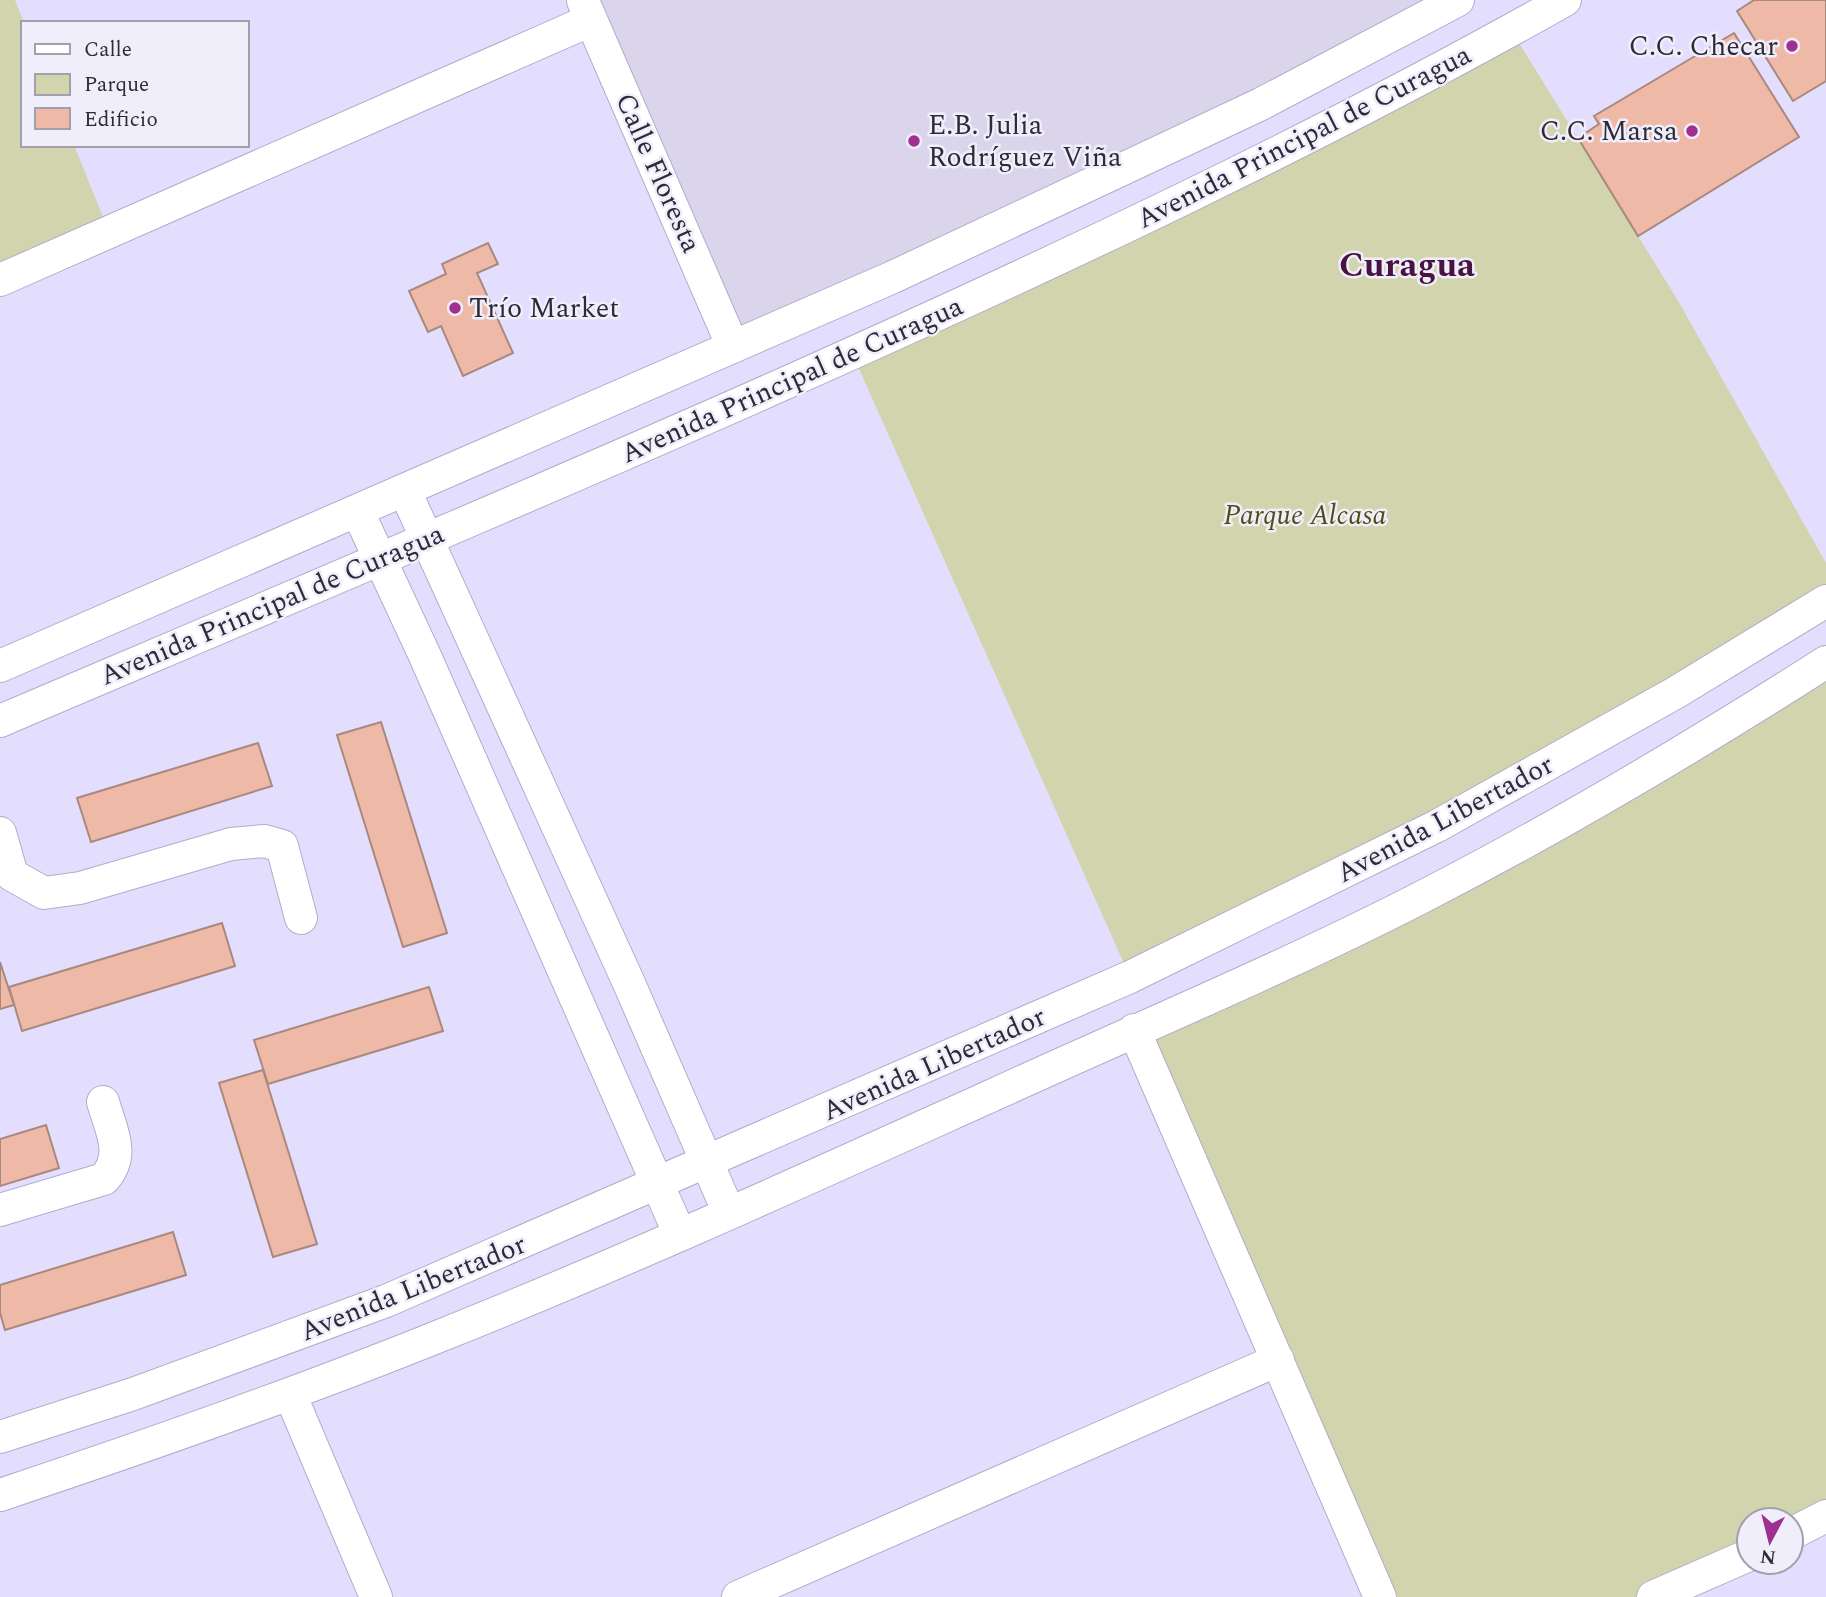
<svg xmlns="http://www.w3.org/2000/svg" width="1826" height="1597" font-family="Spectral,serif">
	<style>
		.education { fill: #dad5eb }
		.green { fill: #d1d4ac }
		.building { fill: #efb9a7; stroke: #a9887d; stroke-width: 2 }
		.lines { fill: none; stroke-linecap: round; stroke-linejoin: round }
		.street-casing { stroke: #b1accb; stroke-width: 34 }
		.street { stroke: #fff; stroke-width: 32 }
		.poi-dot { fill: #9f308f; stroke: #f0eefb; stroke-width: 2.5 }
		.labels { text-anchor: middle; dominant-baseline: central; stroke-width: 5; stroke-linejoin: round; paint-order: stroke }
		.poi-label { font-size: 28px; fill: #2d2b37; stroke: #f0eefb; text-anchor: end }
		.street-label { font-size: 28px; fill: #2d2b37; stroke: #f0eefb }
		.park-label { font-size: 28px; font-style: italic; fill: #4c4e13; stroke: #f0eefb }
		.district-label { font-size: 35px; font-weight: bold; fill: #481340; stroke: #f0eefb }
	</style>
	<rect width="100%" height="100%" fill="#e3defe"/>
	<path class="education" d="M582,0H1458L733,347Z"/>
	<path class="green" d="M0,0H15L24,23L23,145H74L109,232L0,280Z
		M1511,30L1680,304L1826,563V601L1130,977L852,353Z
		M1826,662V1516L1749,1520V1555L1653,1597H1380L1134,1030L1348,932Z"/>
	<path class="building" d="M1754,0H1826V81L1793,101L1737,11Z
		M1734,33L1799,137L1638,236L1578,138L1599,124L1594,116Z
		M488,243L498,264L477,273L513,353L463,376L441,326L428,332L409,291L446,274L442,264Z
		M381,722L447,933L403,947L337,735Z
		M258,743L272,786L91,842L77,798Z
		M222,923L235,966L22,1031L9,987Z
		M0,962L14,1005L0,1009Z
		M429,987L443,1031L268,1084L254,1040Z
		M263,1070L317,1244L273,1257L219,1083Z
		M46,1125L59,1168L0,1186V1139Z
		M173,1232L186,1275L5,1330L0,1313V1285Z"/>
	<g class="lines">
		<defs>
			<path id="street" d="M583,1L733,347
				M0,280L591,20
				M405,491L628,981L729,1213
				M358,512L425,656L680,1235
				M0,666L893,277L1261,104L1458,0
				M0,721C263,609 527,498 788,382C1052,264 1313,142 1565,0
				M0,833L12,875L44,893L80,888L231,844L264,841L282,846L301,918
				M1134,1030L1380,1597
				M0,1210L104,1179C126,1155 111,1130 103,1102
				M290,1394L376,1597
				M0,1437L133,1394L386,1301L1130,977L1437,826L1675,693L1826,601
				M0,1495C147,1446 293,1395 437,1337C625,1262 809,1178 993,1095C1137,1029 1284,968 1424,896C1562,825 1695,746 1826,662
				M1791,1534L1826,1516
				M738,1597L1278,1360
				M1653,1597L1749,1555"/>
		</defs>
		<use href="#street" class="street-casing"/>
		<use href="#street" class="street"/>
	</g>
	<g class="poi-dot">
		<circle cx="1792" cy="46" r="7"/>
		<circle cx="1692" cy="131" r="7"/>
		<circle cx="914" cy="141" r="7"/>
		<circle cx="455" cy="308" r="7"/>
	</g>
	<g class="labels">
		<g class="poi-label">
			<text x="1778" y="46">C.C. Checar</text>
			<text x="928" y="125" text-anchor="start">E.B. Julia<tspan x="928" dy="32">Rodríguez Viña</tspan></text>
			<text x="1678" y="131">C.C. Marsa</text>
			<text x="469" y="308" text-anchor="start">Trío Market</text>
		</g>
		<g class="street-label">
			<text transform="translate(1304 137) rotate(-27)">Avenida Principal de Curagua</text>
			<text transform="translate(658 173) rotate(66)">Calle Floresta</text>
			<text transform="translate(792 380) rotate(-24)">Avenida Principal de Curagua</text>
			<text transform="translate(272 605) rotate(-23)">Avenida Principal de Curagua</text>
			<text transform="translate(1445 819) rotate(-28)">Avenida Libertador</text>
			<text transform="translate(934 1064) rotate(-24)">Avenida Libertador</text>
			<text transform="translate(413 1288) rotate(-22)">Avenida Libertador</text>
		</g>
		<g class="park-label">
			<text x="1305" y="515">Parque Alcasa</text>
		</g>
		<g class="district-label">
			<text x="1407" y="265">Curagua</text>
		</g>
	</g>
	<rect x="21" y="21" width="228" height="126" fill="#f0eefb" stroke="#a2a0ad" stroke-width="2"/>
	<rect x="35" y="44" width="35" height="10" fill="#ffffff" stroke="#a2a0ad" stroke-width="2"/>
	<text x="84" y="56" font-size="21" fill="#2d2b37">Calle</text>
	<rect x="35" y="74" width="35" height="21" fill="#d1d4ac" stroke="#a2a0ad" stroke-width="2"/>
	<text x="84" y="91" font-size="21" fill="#2d2b37">Parque</text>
	<rect x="35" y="108" width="35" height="21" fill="#efb9a7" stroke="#a2a0ad" stroke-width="2"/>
	<text x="84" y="126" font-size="21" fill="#2d2b37">Edificio</text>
	<g transform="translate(1770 1541) rotate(187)"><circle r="33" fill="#f0eefb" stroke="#a2a0ad" stroke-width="2"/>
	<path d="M0-5L12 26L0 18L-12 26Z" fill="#9f308f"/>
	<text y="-10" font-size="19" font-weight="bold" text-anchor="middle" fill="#2d2b37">N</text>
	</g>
</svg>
